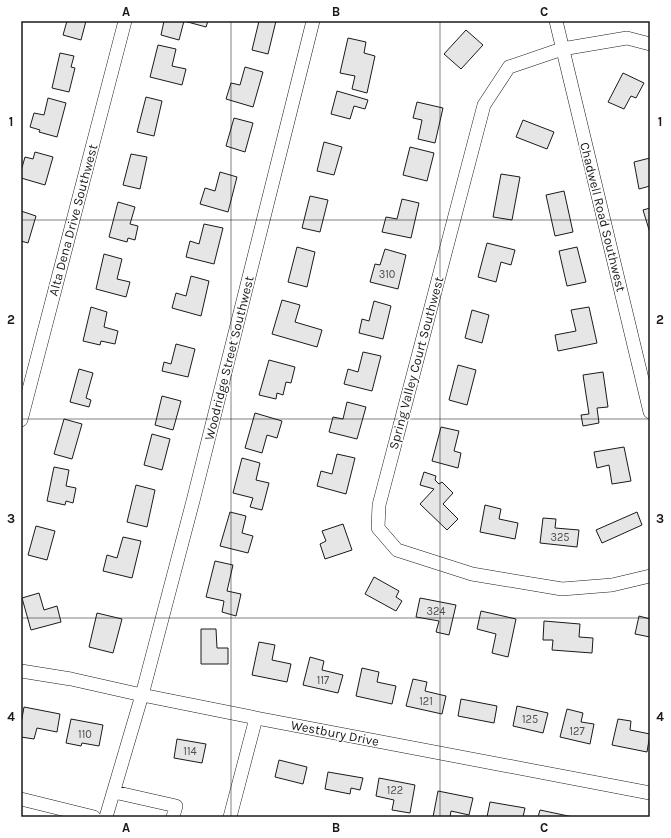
<svg xmlns="http://www.w3.org/2000/svg" width="671" height="838" font-family="Karla,sans-serif">
	<style>
		.building { fill: #e6e6e6; stroke: #1a1a1a }
		.lines { fill: none; stroke-linecap: round; stroke-linejoin: round }
		.minor-casing { stroke: #1a1a1a; stroke-width: 14 }
		.minor { stroke: #fff; stroke-width: 13 }
		.grid { fill: none; stroke: #1a1a1a; stroke-width: 1; stroke-opacity: 0.55 }
		.labels { text-anchor: middle; dominant-baseline: central; stroke-width: 3; stroke-linejoin: round; paint-order: stroke }
		.number-label { font-size: 11px; fill: #4d4d4d }
		.street-label { font-size: 13px; fill: #1a1a1a; stroke: #fff }
		.neatline { fill: none; stroke: #1a1a1a; stroke-width: 1.5 }
		.grid-label { font-size: 13px; text-anchor: middle; font-weight: bold; fill: #1a1a1a }
	</style>
	<rect width="100%" height="100%" fill="#fff"/>
	<path class="building" d="M67,21H86L81,40L63,35Z
		M164,21H208L206,27L184,21L179,40L161,35Z
		M259,21H276L268,54L252,50Z
		M466,30L483,45L461,69L444,54Z
		M348,38L366,42L364,53L375,56L367,93L352,89L355,76L340,73Z
		M158,45L176,49L172,66L186,69L182,85L150,77Z
		M60,53L74,56L71,67L75,68L69,92L52,88Z
		M245,67L263,72L253,107L226,99L231,83L240,85Z
		M623,73L644,83L636,98L631,96L624,109L608,102Z
		M337,91L368,100L365,109L354,106L350,119L331,114Z
		M146,97L162,101L154,136L137,132Z
		M48,98L66,103L57,137L39,132L40,130L30,127L34,113L44,115Z
		M417,102L443,108L435,143L418,139L422,120L413,118Z
		M234,118L253,123L245,152L226,146Z
		M523,120L554,132L547,149L516,137Z
		M324,142L342,147L334,175L317,171Z
		M410,147L434,153L427,181L403,175Z
		M35,152L53,157L45,185L21,178V171L25,157L33,159Z
		M131,154L147,157L140,189L123,185Z
		M650,158V186L639,189L634,162Z
		M220,172L237,177L228,212L200,204L205,188L215,191Z
		M501,174L520,177L512,220L493,217Z
		M564,191L573,232L555,236L546,195Z
		M310,196L328,200L320,232L302,228Z
		M402,199L419,203L411,238L382,232L386,217L397,219Z
		M118,202L135,207L130,224L138,226L135,240L128,238L127,242L109,237Z
		M650,208V233L643,210Z
		M21,211L36,216L28,243L21,241Z
		M204,224L223,228L214,264L186,257L190,241L199,244Z
		M487,243L515,250L511,265L501,262L496,282L478,277Z
		M297,247L315,252L307,287L288,282Z
		M577,247L586,282L567,286L559,251Z
		M385,249L406,255L398,289L370,282L375,264L380,265Z
		M104,254L122,259L117,279L130,282L126,297L96,289Z
		M191,276L209,281L201,316L172,308L176,293L186,296Z
		M282,300L300,305L295,322L322,330L317,347L272,334Z
		M374,301L391,306L383,339L359,333L362,319L369,321Z
		M91,307L107,312L104,327L118,331L115,344L101,341L100,345L83,341Z
		M589,307L597,343L558,351L555,335L576,331L571,310Z
		M472,310L489,315L482,343L465,338Z
		M176,344L195,349L188,377L162,371L164,362L171,364Z
		M363,352L381,356L372,391L344,384L348,369L358,372Z
		M269,360L295,367L291,383L286,382L283,395L277,393L276,399L259,395Z
		M458,365L476,370L467,405L449,400Z
		M79,369L93,373L86,398L91,400L89,407L70,402Z
		M603,372L608,407L597,408L599,423L583,426L581,415L589,414L583,375Z
		M162,396L181,401L173,430L155,425Z
		M347,402L366,407L357,439L329,432L333,417L343,419Z
		M255,413L282,421L277,438L267,435L262,453L245,448Z
		M64,419L82,424L72,459L54,454Z
		M441,427L459,431L454,451L461,453L458,468L432,461Z
		M152,434L170,439L162,470L144,465Z
		M624,447L631,481L612,484L609,465L597,468L594,452Z
		M337,454L355,458L346,494L317,486L321,471L332,474Z
		M242,458L260,463L256,480L269,483L262,510L250,507L253,498L233,493Z
		M54,467L69,470L66,486L76,488L73,503L66,501L65,505L47,501Z
		M424,472L436,476L435,480L439,484L442,482L453,493L443,504L458,519L447,530L420,504L434,489L420,485Z
		M136,485L155,490L147,527L127,522Z
		M485,505L501,509L499,519L518,523L515,539L480,532Z
		M230,512L246,516L242,533L253,536L248,553L220,546Z
		M637,512L642,525L602,543L596,530Z
		M543,518L556,519L555,528L579,530L577,547L540,543Z
		M343,524L352,550L325,559L320,544L326,541L322,531Z
		M36,526L55,531L47,560L28,555Z
		M123,537L141,541L132,578L103,571L107,555L117,558Z
		M215,561L233,565L227,591L241,594L236,616L222,612L224,601L206,597Z
		M374,577L399,591L396,597L402,601L396,611L365,594Z
		M39,593L44,610L57,606L61,622L31,630L22,598Z
		M420,598L456,605L449,635L436,632L439,621L416,617Z
		M481,611L516,619L508,657L492,653L496,634L477,629Z
		M97,613L122,619L113,653L89,647Z
		M639,616L650,619V637L635,634Z
		M544,621L580,624L579,637L593,638L592,653L552,650L553,640H543Z
		M201,629H216L217,648H228V664H201Z
		M259,642L275,645L272,660L291,664L287,682L252,675Z
		M310,657L324,661L322,670L343,675L338,693L303,685Z
		M362,668L379,672L377,682L396,686L392,704L356,696Z
		M413,679L427,682L425,691L446,696L442,714L406,706Z
		M461,699L497,706L494,723L458,716Z
		M517,706L548,713L543,733L513,726Z
		M24,707L60,714L57,732L37,728L34,739L21,737V724Z
		M567,709L583,713L581,722L594,724L590,744L560,737Z
		M71,719L103,725L99,746L82,743L81,746L66,743Z
		M618,719L631,721L630,730L650,734L647,752L612,745Z
		M177,739L206,744L202,763L174,758Z
		M279,760L307,767L303,784L275,777Z
		M328,772L363,778L360,790L351,788L350,794L325,789Z
		M379,778L415,785L410,813L392,810L394,800L376,796Z
		M438,791L473,798L469,815L451,811L450,817H433Z
		M490,802L525,808L523,817H487Z
		M540,810L573,817H538Z"/>
	<g class="lines">
		<defs>
			<path id="minor" d="M556,21L650,412
				M650,44L627,38L562,49L509,67L484,105L379,505L378,528L397,550L472,574L562,589L612,585L650,576
				M21,420L125,21
				M21,671L71,679L142,695L256,718L650,793
				M114,792L176,806L173,817
				M21,799L94,817
				M106,817L142,695L193,501L313,21
				M230,817L256,718"/>
		</defs>
		<use href="#minor" class="minor-casing"/>
		<use href="#minor" class="minor"/>
	</g>
	<path class="grid" d="M231,21V817M440,21V817M21,220H650M21,419H650M21,618H650"/>
	<g class="labels">
		<g class="number-label">
			<text x="387" y="274">310</text>
			<text x="560" y="537">325</text>
			<text x="436" y="611">324</text>
			<text x="323" y="680">117</text>
			<text x="426" y="701">121</text>
			<text x="530" y="719">125</text>
			<text x="577" y="731">127</text>
			<text x="85" y="734">110</text>
			<text x="190" y="751">114</text>
			<text x="395" y="790">122</text>
		</g>
		<g class="street-label">
			<text transform="translate(603 217) rotate(76)">Chadwell Road Southwest</text>
			<text transform="translate(73 220) rotate(-75)">Alta Dena Drive Southwest</text>
			<text transform="translate(229 358) rotate(-76)">Woodridge Street Southwest</text>
			<text transform="translate(416 363) rotate(-75)">Spring Valley Court Southwest</text>
			<text transform="translate(335 733) rotate(11)">Westbury Drive</text>
		</g>
	</g>
	<rect width="671" height="838" fill="none" stroke="#ffffff" stroke-width="44"/>
	<rect x="22" y="22" width="627" height="794" class="neatline"/>
	<g class="grid-label">
		<text x="126" y="16">A</text>
		<text x="336" y="16">B</text>
		<text x="544" y="16">C</text>
		<text x="11" y="126">1</text>
		<text x="660" y="126">1</text>
		<text x="11" y="324">2</text>
		<text x="660" y="324">2</text>
		<text x="11" y="523">3</text>
		<text x="660" y="523">3</text>
		<text x="11" y="721">4</text>
		<text x="660" y="721">4</text>
		<text x="126" y="832">A</text>
		<text x="336" y="832">B</text>
		<text x="544" y="832">C</text>
	</g>
</svg>
